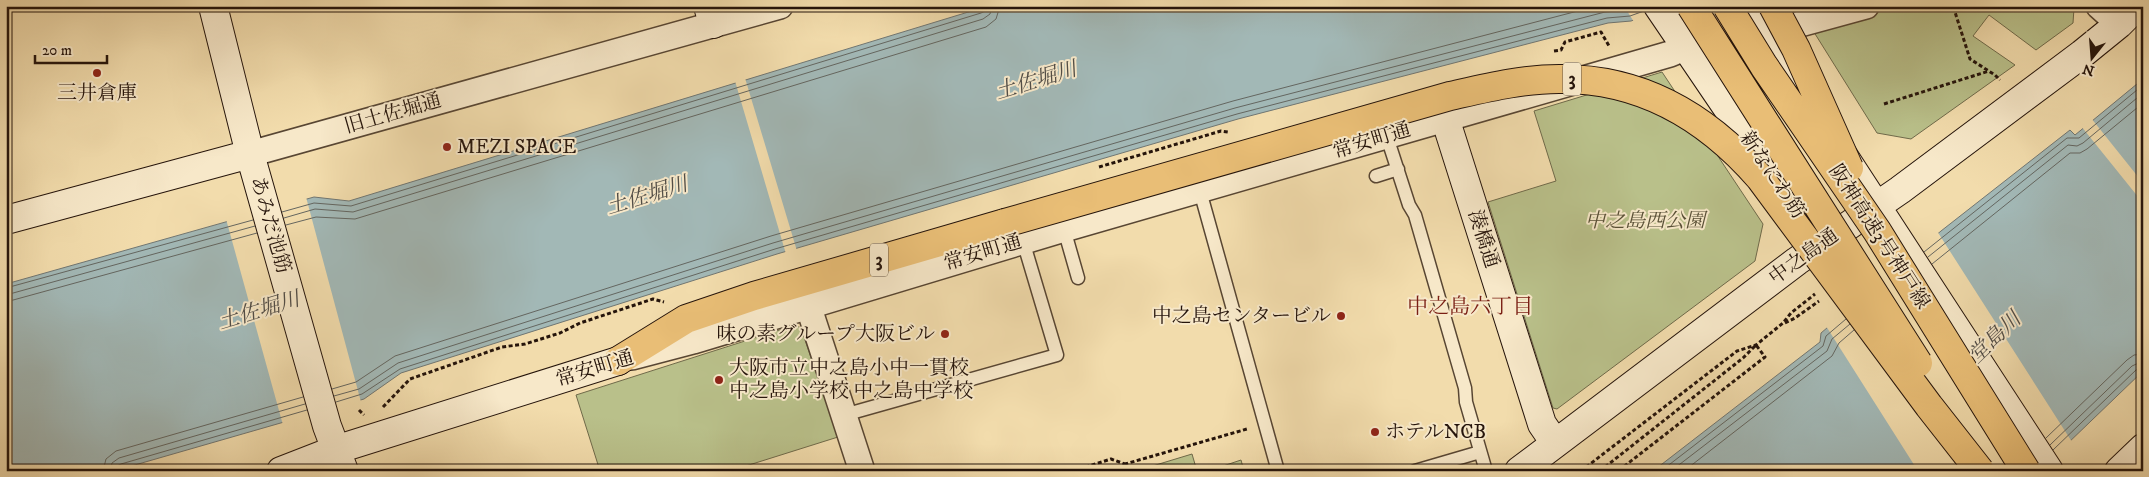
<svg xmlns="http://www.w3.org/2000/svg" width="2149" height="477" font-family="'IM FELL DW Pica','Noto Serif JP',serif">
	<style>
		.green { fill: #b9c08a; stroke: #6f6a4a }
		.water { fill: #a2b8b6; stroke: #707672 }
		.pier { fill: #f2dcac }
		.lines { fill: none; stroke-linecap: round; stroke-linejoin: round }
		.shore { stroke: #646660; stroke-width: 1 }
		.lane-casing { stroke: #584633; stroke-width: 15 }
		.street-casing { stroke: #584633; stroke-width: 28 }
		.secondary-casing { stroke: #25140b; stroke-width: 30 }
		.highway-casing { stroke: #25140b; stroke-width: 30 }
		.path { stroke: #25140b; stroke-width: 3; stroke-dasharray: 4 2.5; stroke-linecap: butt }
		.lane { stroke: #f7e8c9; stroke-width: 12 }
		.street { stroke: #f7e8c9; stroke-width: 25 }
		.secondary { stroke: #f7e8c9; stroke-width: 28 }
		.highway { stroke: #e9be76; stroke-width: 28 }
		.highway-bridge-casing { stroke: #25140b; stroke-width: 30; stroke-linecap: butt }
		.highway-bridge { stroke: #e9be76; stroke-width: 28 }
		.poi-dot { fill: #8f2418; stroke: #f7e8c9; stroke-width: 2 }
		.labels { text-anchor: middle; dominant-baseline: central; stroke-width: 4; stroke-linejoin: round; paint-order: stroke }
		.shield { fill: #f7e8c9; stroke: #645444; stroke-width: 1 }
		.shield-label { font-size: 19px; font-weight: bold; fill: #25140b }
		.poi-label { font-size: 20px; fill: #25140b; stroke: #f7e8c9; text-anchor: start }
		.street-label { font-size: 20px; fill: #25140b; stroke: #f7e8c9 }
		.park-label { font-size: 20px; font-style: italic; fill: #595037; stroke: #f7e8c9 }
		.water-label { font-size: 21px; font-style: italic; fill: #514d47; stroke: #f7e8c9 }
		.neighbourhood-label { font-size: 21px; fill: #7a1f14; stroke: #f7e8c9 }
	</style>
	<rect width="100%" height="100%" fill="#f2dcac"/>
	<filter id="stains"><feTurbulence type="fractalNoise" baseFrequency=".004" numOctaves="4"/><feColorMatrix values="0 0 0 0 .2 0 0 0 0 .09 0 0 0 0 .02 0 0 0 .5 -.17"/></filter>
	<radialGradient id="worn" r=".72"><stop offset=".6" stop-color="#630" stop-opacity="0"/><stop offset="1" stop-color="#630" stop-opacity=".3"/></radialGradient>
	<path class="green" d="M1894,6H2073L2074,8L2073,23L2036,50L1989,15L1973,36L2015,65L1911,139L1877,133L1812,29Z
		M1662,72L1763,224L1755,261L1557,409L1553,408L1488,202L1556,181L1534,111Z
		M795,325L801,328L838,437L730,471H600L576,395Z
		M1192,454L1197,471H1136Z
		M1241,460L1244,471H1207L1211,470Z"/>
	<path class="water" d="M988,6H1675L1631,21L1608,23L1238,119L777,254L401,373L364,399L114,471H6V284L314,197L349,201Z
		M2143,79V371L2039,471H1653L1820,342L1821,333L1941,231L2070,130L2075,135Z"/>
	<path class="pier" d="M1624,6H1678L1676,9L1634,22Z
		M745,78L797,251L786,254L735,81Z
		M2091,118L2143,183V203L2081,126Z
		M306,197L361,402L283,425L226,219Z
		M1937,231L2072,442L2043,471H1918L1826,326Z"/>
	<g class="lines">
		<path class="shore" d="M282,212L314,203L351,206L981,13L985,11L986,6
			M284,218L315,209L353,212L983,19L990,14L992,6
			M286,225L316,217L355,219L986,27L996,19L1000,6
			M1924,252L2067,138H2079L2143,85
			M1928,257L2068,145L2077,146L2083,143L2143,93
			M1932,264L2070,153H2080L2087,149L2143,103
			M6,288L253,220
			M6,295L255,226
			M6,302L257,233
			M332,389L356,382L395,356L771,236L1233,101L1597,6
			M334,396L359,389L398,363L773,243L1235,108L1605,12L1628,10L1639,6
			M336,402L362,394L400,369L775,249L1237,114L1607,18L1630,16L1644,11
			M2046,438L2127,360L2134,355L2143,354
			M2050,445L2132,366L2143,361
			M2053,450L2136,370L2143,367
			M103,471L106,459L116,451L303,397
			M110,471L112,463L119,458L305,404
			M117,471V466L121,464L307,410
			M1661,471L1823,346L1826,336L1846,319
			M1671,471L1827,351L1832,339L1850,324
			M1684,471L1832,356L1839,343L1854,330"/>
		<defs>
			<path id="lane" d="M1387,137L1409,205L1415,215L1465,388L1466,402L1486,471
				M1376,176L1398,169
				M1200,191L1278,471
				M1064,229L1078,278
				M844,415L1057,355L1023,241
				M1415,471L1480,452"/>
			<path id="street" d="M2099,6L2119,24
				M1767,33L1866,6
				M250,154L780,6
				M808,305L862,471
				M632,357L693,341L1064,229L1670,54L1687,47"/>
			<path id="secondary" d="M213,6L250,154L327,426L344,471
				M708,6L713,24
				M1658,6L1785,193
				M1748,6L1783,63L2049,471
				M1445,118L1542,424L1555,443
				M6,220L250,154
				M281,471L335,450L618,361
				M1519,471L1797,261L1900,190L2082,54L2119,24L2137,6
				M2119,471L2143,448"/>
			<path id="highway" d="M618,361L686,319L754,296L1005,223"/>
		</defs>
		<use href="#lane" class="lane-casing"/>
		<use href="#street" class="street-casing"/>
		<use href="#secondary" class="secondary-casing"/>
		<use href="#highway" class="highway-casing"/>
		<path class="path" d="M1962,6L1954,9L1970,59L1995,75L2000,80
			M1554,51L1561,50L1565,42L1601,32L1609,46
			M1884,104L1989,71
			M1099,167L1221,131L1228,132
			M1785,323L1795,318L1819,301
			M383,407L410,379L502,347L525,344L560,333L580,323L653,299L664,302
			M359,410L364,415
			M1073,471L1111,459L1125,464
			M1123,471L1125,464L1247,429
			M1581,471L1737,351L1756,345L1783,323L1791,313L1815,294
			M1600,471L1743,358L1756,345L1765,357L1622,468L1624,471"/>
		<use href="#lane" class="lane"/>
		<use href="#street" class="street"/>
		<use href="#secondary" class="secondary"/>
		<use href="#highway" class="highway"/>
		<defs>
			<path id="highway-bridge" d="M1691,6L1918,363
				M1727,6L1764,66L1877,231L2026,471
				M1773,6L1796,49L1849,168
				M1005,223L1450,96C1486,88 1522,79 1559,79C1642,78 1707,117 1760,178L1929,406L1980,471"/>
		</defs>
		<use href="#highway-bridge" class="highway-bridge-casing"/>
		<use href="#highway-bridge" class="highway-bridge"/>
	</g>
	<g class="poi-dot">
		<circle cx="97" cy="73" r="5"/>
		<circle cx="447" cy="147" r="5"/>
		<circle cx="1341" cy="316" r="5"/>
		<circle cx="945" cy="334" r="5"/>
		<circle cx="719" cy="380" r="5"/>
		<circle cx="1375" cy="432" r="5"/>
	</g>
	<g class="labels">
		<g class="shield">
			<rect x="1563" y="62.5" width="18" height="33" rx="4"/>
			<rect x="870" y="243.5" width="18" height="33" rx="4"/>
		</g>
		<g class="shield-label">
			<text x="1572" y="79">3</text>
			<text x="879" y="260">3</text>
		</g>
		<g class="poi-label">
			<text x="97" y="93" text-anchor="middle">三井倉庫</text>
			<text x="457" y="147">MEZI SPACE</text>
			<text x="1331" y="316" text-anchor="end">中之島センタービル</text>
			<text x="935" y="334" text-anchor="end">味の素グループ大阪ビル</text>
			<text x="729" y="368">大阪市立中之島小中一貫校<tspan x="729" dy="23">中之島小学校 中之島中学校</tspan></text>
			<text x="1385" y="432">ホテルNCB</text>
		</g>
		<g class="street-label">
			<text transform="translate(393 114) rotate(-16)">旧土佐堀通</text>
			<text transform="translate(1372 141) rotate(-17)">常安町通</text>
			<text transform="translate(1772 175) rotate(56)">新なにわ筋</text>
			<text transform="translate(270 225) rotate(74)">あみだ池筋</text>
			<text transform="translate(1879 237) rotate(57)">阪神高速3号神戸線</text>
			<text transform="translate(1483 239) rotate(72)">湊橋通</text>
			<text transform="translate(983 253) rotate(-17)">常安町通</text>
			<text transform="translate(1804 257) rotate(-36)">中之島通</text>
			<text transform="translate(595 369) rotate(-17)">常安町通</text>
		</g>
		<g class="park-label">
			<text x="1645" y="221">中之島西公園</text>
		</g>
		<g class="water-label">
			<text transform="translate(1036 81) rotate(-17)">土佐堀川</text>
			<text transform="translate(647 196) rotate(-17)">土佐堀川</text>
			<text transform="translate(259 311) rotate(-17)">土佐堀川</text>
			<text transform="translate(1995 338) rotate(-44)">堂島川</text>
		</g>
		<g class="neighbourhood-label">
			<text x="1470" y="307">中之島六丁目</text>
		</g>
	</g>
	<rect width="2149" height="477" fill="none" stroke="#f2dcac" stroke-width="25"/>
	<rect x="8" y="8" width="2134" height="462" fill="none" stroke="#25140b" stroke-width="2.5"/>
	<rect x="12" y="12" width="2124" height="452" fill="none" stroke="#25140b"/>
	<g transform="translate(2092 58) rotate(197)" stroke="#f7e8c9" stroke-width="4" paint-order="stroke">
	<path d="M0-4L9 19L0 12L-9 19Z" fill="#25140b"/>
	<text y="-8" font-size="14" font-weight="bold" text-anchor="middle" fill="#25140b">N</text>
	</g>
	<path d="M35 55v8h72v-8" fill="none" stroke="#25140b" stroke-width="2.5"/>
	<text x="42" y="55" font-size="15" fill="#25140b" stroke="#f7e8c9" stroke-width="4" paint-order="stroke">20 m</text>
	<rect width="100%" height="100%" filter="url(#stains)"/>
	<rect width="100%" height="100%" fill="url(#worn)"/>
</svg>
